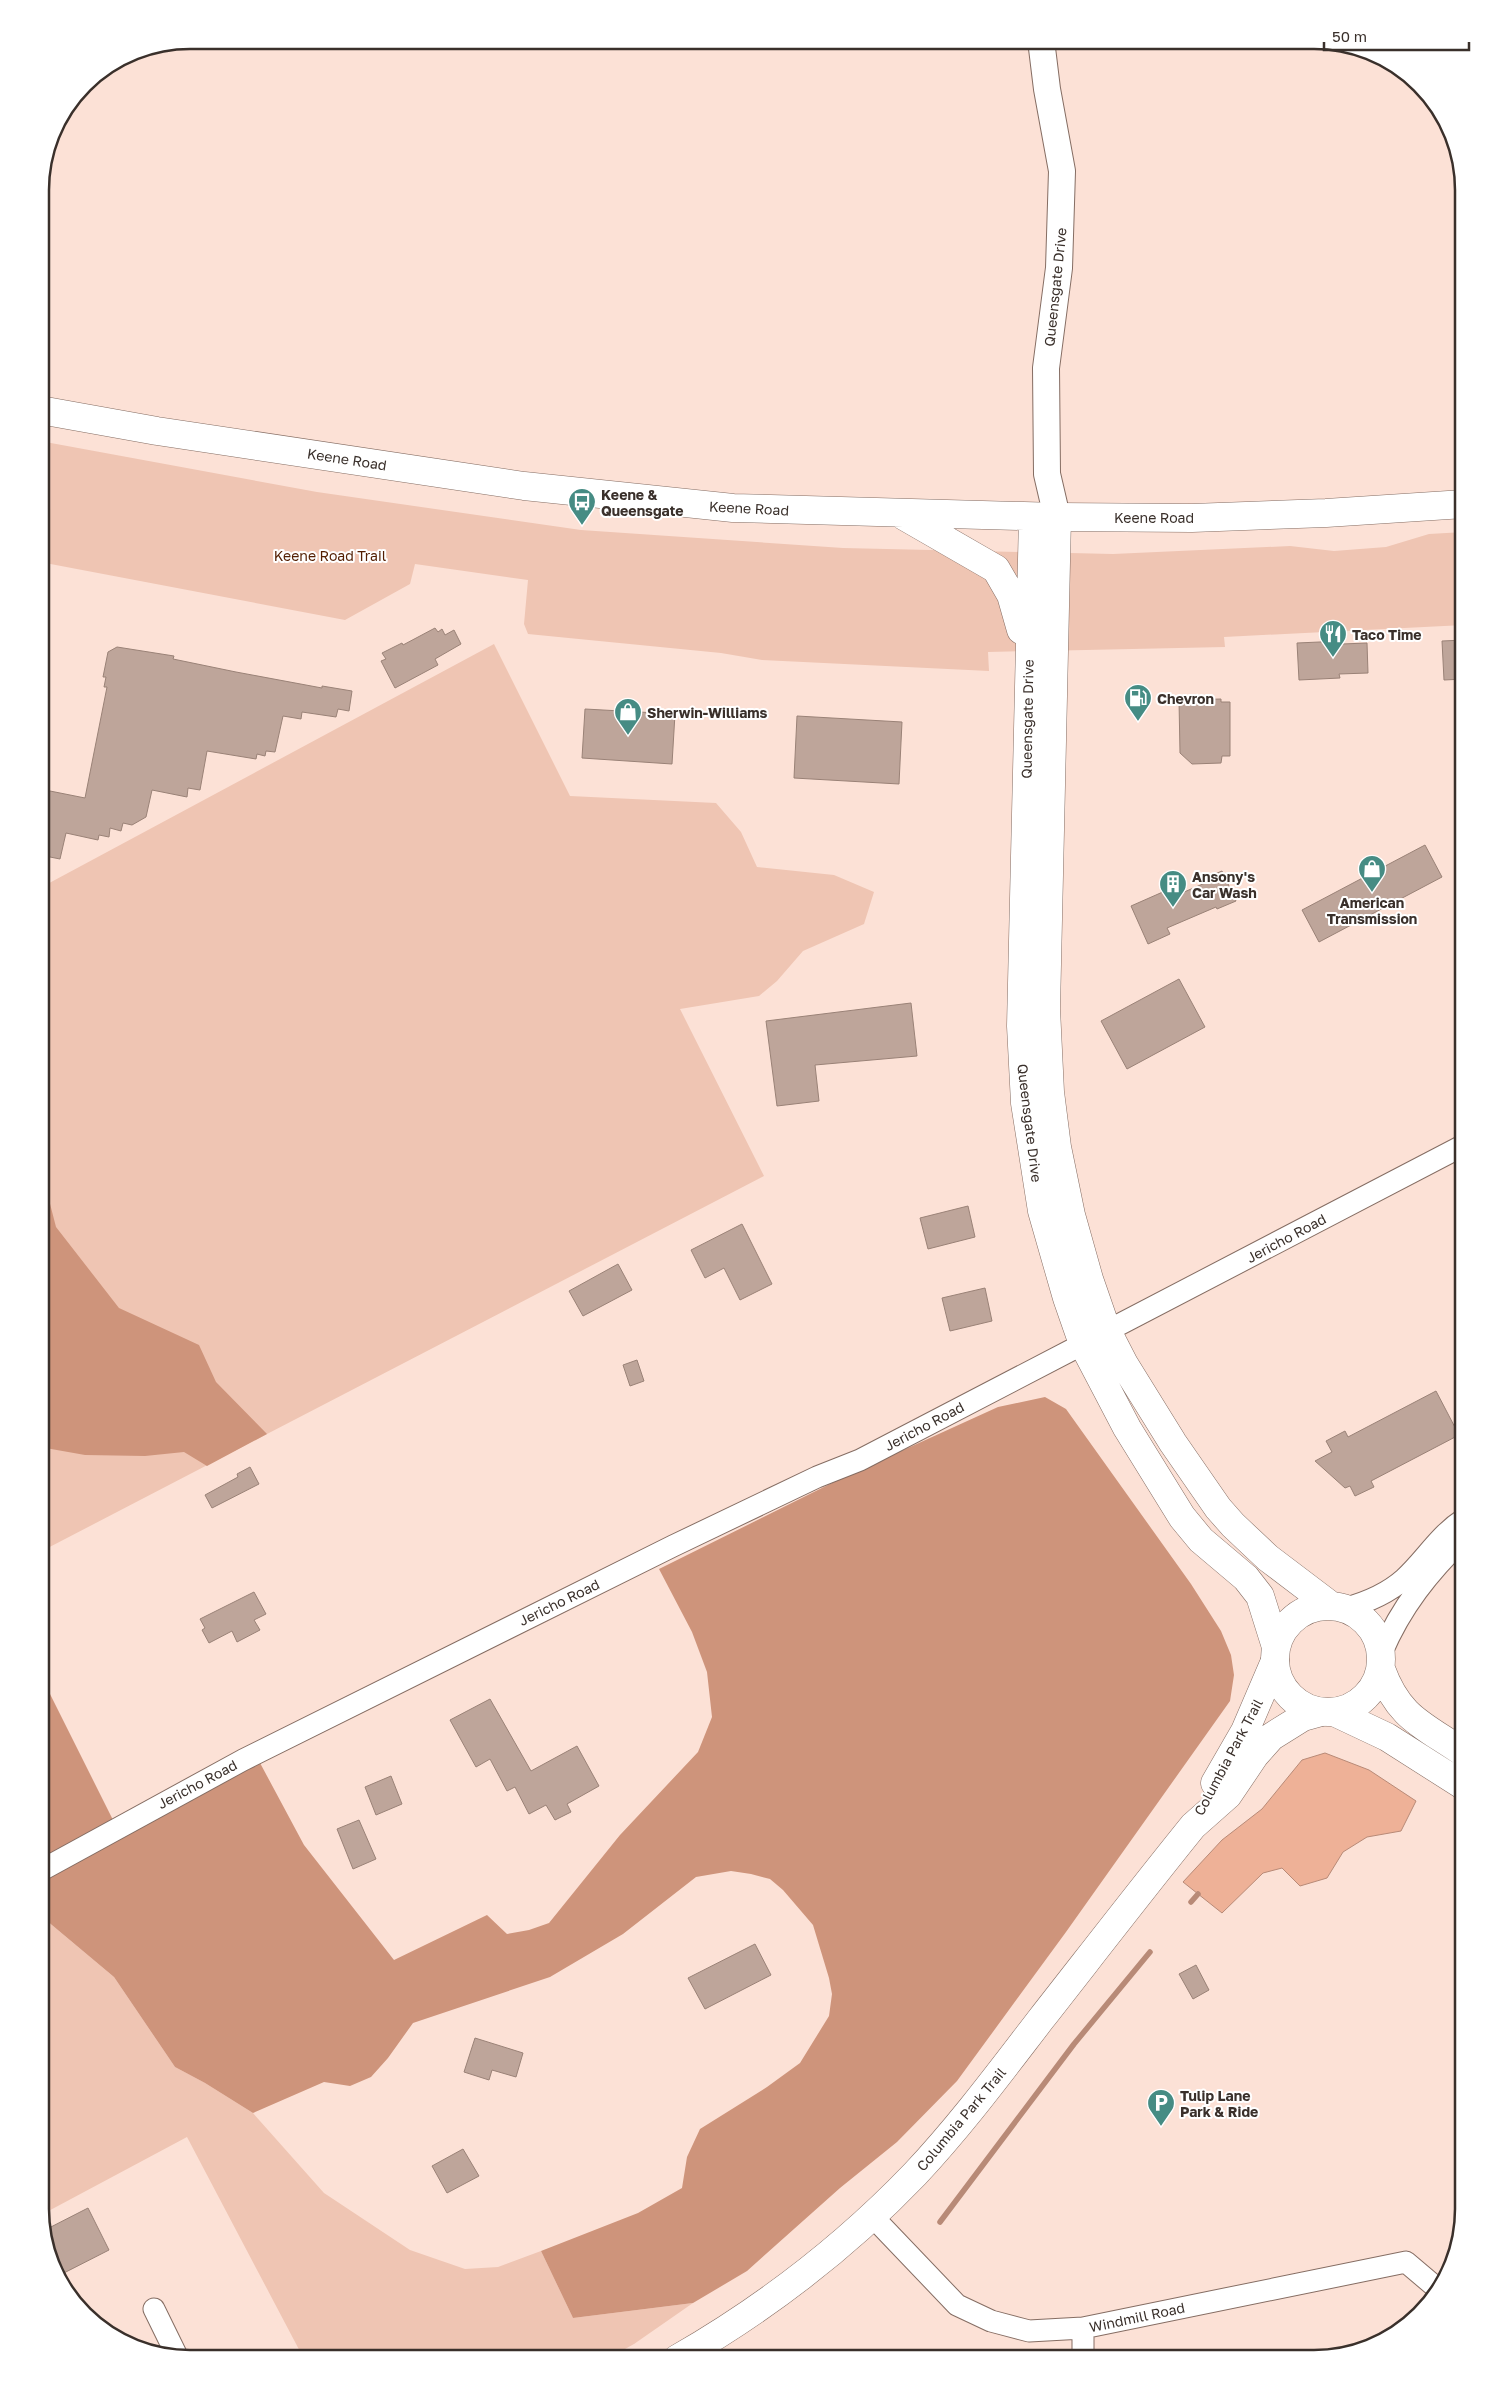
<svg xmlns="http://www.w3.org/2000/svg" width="1504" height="2399" font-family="'Golos Text',sans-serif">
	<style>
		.green { fill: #efc5b3 }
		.forest { fill: #ce947b }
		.water { fill: #eeb197; stroke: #b88a77 }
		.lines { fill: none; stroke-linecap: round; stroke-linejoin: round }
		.stream { stroke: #b88a77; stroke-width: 5.5 }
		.building { fill: #bea59a; stroke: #9a8277 }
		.minor-casing { stroke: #856d63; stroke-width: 23 }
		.tertiary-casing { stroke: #856d63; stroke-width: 28 }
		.secondary-casing { stroke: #856d63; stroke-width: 29 }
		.primary-casing { stroke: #856d63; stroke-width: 29 }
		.minor { stroke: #fff; stroke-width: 21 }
		.tertiary { stroke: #fff; stroke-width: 26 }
		.secondary { stroke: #fff; stroke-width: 28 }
		.primary { stroke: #fff; stroke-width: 28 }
		.labels { text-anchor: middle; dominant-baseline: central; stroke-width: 4; stroke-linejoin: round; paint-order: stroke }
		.street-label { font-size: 14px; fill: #3a302b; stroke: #fff }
		.poi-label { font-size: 14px; font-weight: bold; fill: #3a302b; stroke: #fff; text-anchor: start }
		.park-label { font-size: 14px; fill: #531e02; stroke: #fff }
		.rim { fill: none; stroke: #3a302b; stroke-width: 2.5 }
	</style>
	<rect width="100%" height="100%" fill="#fce1d6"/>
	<path class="green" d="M40,441L317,492L581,530L843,548L1113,554L1290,546L1334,551L1386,547L1429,534L1464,532V625L1224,637L1225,647L988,652L989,671L762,660L721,653L528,634L524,624L528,580L415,564L410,584L345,620L40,562Z
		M494,644L570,796L716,803L741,832L757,867L834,875L874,892L864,924L803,951L777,981L759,996L680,1009L764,1176L40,1552V888Z
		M40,1915L114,1977L175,2067L205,2083L253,2113L324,2193L410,2250L465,2269L498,2267L541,2251L573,2318L693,2303L634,2344L607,2359H304L187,2137L41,2215Z"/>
	<path class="forest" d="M50,1126L41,1169L56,1227L119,1308L199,1345L216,1382L267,1434L207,1466L184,1452L145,1456L85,1455L40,1447V1128Z
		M1045,1397L1066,1409L1191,1584L1221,1631L1231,1655L1234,1675L1230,1701L1066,1932L957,2081L897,2142L840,2188L747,2271L693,2303L573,2318L541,2251L638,2213L682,2188L687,2157L700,2129L767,2087L800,2063L829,2016L832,1994L829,1978L813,1925L783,1890L770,1879L751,1874L731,1871L696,1877L623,1934L550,1977L413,2023L388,2058L371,2077L350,2086L324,2082L253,2113L205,2083L175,2067L114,1977L40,1915V1674L113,1820L252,1748L304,1845L394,1960L487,1915L507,1934L529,1930L549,1923L620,1835L698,1752L712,1717L707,1672L692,1632L659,1569L842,1478L998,1407Z"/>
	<path class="water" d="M1325,1753L1369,1770L1416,1801L1401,1831L1367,1837L1343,1852L1327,1878L1300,1886L1282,1868L1263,1873L1222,1913L1183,1882L1222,1840L1262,1809L1302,1760Z"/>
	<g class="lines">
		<path class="stream" d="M1191,1902L1198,1894
			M940,2222L1074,2044L1150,1952"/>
	</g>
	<path class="building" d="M435,628L438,632L442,629L445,635L454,630L461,644L435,659L438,665L395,688L381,661L386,659L382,653L402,643L403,645Z
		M1464,640V679L1444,680L1442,641Z
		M1342,641V644L1367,643L1368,673L1339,674L1340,678L1299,680L1297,643Z
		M117,647L174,656L173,659L236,672L322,688V686L352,691L349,711L338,709L336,717L302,712L301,719L283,716L275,752L266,751L265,756L257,754L256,759L207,751L200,790L188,788L187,797L152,790L146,817L132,825L123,823L121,831L110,828L109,837L99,835L98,840L66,833L60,859L40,855V789L85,798L107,687H104L106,677H103L108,652Z
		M1221,699V702H1230V756H1222L1221,763L1192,764L1180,753L1179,700Z
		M585,709L675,714L672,764L582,758Z
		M797,716L902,722L899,784L794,778Z
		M1425,845L1442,877L1319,942L1302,910Z
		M1222,871L1236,901L1217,909L1216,907L1167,928L1170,934L1148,944L1131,906L1165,891L1168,899L1205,883L1203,879Z
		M1179,979L1205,1027L1127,1069L1101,1021Z
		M911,1003L917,1056L815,1065L819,1101L777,1106L766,1021Z
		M968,1206L975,1237L928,1249L920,1218Z
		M742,1224L772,1284L740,1300L724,1268L705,1278L691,1250Z
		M618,1264L632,1290L583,1316L569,1291Z
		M985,1288L992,1321L950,1331L942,1298Z
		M637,1360L644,1381L630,1386L623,1365Z
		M1436,1391L1459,1435L1371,1481L1374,1487L1355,1496L1350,1486L1345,1488L1315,1461L1332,1452L1326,1441L1345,1431L1348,1437Z
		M250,1467L259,1484L212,1508L205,1495L238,1477L237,1474Z
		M254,1592L266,1614L254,1620L260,1630L237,1642L232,1631L209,1643L202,1630L205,1628L200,1619Z
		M490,1699L531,1771L577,1746L599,1786L567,1804L571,1812L555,1820L546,1805L529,1814L515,1787L507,1791L490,1759L476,1767L450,1720Z
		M391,1776L402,1804L376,1815L365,1787Z
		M359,1820L376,1859L353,1869L337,1829Z
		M755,1944L771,1975L705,2009L688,1978Z
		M1196,1965L1209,1990L1193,1999L1179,1974Z
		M475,2038L523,2053L516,2077L492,2070L489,2080L464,2072Z
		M463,2149L479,2176L447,2193L432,2166Z
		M88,2208L109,2250L56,2277L45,2230Z"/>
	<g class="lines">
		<defs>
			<path id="minor" d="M1107,1331L1464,1145
				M1346,1608C1368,1602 1387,1594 1404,1579C1425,1560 1439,1535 1464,1519
				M1382,1652C1401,1607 1429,1572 1464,1538
				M40,1871L243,1760L673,1546L817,1477L860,1460L1083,1344
				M872,2216L957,2305L991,2321L1029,2331L1083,2328L1406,2262L1432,2284
				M154,2309L178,2358
				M1083,2328V2359"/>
			<path id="tertiary" d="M1041,40L1047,89L1062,171L1059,268L1046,368L1047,474L1057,517"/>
			<path id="secondary" d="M1215,1783L1245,1731L1275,1661
				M677,2359C764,2309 846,2246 915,2174C961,2125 1001,2071 1041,2019C1092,1954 1142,1889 1193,1826L1228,1795L1255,1755L1271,1737L1303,1717L1321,1712"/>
			<path id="primary" d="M40,410L157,431L524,486L733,508L1057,517L1192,518L1326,513L1464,504
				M904,516L996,569L1011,595L1021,630
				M1033,517L1021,1026L1025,1103L1042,1211L1067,1298L1083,1344L1127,1428L1182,1517L1201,1540L1246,1578L1260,1596L1276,1647
				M1057,517L1046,1009L1050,1092L1057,1147L1071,1215L1089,1279L1107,1331L1124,1364L1173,1443L1218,1508L1233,1525L1268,1558L1330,1605
				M1275 1659a53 53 0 1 1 106 0a53 53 0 1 1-106 0Z
				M1381,1669C1399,1719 1424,1725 1464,1753
				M1334,1712L1387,1737L1464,1786"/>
		</defs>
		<use href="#minor" class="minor-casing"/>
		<use href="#tertiary" class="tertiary-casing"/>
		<use href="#secondary" class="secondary-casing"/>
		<use href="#primary" class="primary-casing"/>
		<use href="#minor" class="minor"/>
		<use href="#tertiary" class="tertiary"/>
		<use href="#secondary" class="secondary"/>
		<use href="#primary" class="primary"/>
	</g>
	<defs>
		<symbol id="bus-pin" viewBox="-11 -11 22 30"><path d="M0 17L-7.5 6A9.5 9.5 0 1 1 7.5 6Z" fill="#468c84" stroke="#fff"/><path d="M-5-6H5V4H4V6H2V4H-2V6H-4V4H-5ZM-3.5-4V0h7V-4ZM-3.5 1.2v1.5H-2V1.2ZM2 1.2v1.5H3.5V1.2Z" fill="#fff"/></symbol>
		<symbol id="restaurant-pin" viewBox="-11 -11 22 30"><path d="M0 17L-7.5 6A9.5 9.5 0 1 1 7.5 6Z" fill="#468c84" stroke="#fff"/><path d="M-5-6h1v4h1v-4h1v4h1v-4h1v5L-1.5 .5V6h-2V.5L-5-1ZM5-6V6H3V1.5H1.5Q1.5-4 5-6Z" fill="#fff"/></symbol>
		<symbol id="fuel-pin" viewBox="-11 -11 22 30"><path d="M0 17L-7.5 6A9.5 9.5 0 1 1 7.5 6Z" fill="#468c84" stroke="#fff"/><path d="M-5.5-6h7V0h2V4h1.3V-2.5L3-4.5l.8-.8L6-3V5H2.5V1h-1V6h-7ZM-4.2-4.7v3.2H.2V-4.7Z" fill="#fff"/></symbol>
		<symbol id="shop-pin" viewBox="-11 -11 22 30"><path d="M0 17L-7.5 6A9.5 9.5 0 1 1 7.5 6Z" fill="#468c84" stroke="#fff"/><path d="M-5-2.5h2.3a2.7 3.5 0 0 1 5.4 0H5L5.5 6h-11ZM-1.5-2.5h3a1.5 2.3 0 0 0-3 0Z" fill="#fff"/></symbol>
		<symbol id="building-pin" viewBox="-11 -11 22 30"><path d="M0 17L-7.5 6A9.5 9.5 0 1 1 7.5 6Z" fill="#468c84" stroke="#fff"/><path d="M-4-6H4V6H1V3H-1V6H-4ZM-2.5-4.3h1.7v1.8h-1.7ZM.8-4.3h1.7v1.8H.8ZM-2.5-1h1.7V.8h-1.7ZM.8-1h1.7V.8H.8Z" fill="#fff"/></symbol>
		<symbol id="parking-pin" viewBox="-11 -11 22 30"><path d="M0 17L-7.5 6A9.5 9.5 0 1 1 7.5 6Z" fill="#468c84" stroke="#fff"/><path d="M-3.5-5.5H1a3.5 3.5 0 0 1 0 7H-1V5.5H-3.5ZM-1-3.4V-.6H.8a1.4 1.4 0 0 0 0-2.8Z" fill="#fff"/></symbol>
	</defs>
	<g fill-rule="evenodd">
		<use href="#bus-pin" x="566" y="486" width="32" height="43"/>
		<use href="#restaurant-pin" x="1317" y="618" width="32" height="43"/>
		<use href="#fuel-pin" x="1122" y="682" width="32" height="43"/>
		<use href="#shop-pin" x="612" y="696" width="32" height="43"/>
		<use href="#shop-pin" x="1356" y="853" width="32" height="43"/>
		<use href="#building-pin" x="1157" y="868" width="32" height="43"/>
		<use href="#parking-pin" x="1145" y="2087" width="32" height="43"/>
	</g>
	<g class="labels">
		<g class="street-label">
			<text transform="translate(1055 287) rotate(-84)">Queensgate Drive</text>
			<text transform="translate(347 459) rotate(9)">Keene Road</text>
			<text transform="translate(749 508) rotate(3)">Keene Road</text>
			<text x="1154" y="517">Keene Road</text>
			<text transform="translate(1027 719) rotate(-89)">Queensgate Drive</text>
			<text transform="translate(1030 1123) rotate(83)">Queensgate Drive</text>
			<text transform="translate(1286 1238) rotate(-28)">Jericho Road</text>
			<text transform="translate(924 1426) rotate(-28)">Jericho Road</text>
			<text transform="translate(559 1602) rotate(-26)">Jericho Road</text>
			<text transform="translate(1228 1757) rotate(-62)">Columbia Park Trail</text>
			<text transform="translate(197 1784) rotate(-28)">Jericho Road</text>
			<text transform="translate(961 2119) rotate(-50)">Columbia Park Trail</text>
			<text transform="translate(1137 2317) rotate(-12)">Windmill Road</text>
		</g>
		<g class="poi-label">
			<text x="601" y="494">Keene &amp;<tspan x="601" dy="16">Queensgate</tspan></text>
			<text x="1352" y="634">Taco Time</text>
			<text x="1157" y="698">Chevron</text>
			<text x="647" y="712">Sherwin-Williams</text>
			<text x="1192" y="876">Ansony's<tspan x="1192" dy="16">Car Wash</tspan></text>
			<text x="1372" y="902" text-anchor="middle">American<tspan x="1372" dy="16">Transmission</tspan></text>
			<text x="1180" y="2095">Tulip Lane<tspan x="1180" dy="16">Park &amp; Ride</tspan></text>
		</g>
		<g class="park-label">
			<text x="330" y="555">Keene Road Trail</text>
		</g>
	</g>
	<path d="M0 0H1504V2399H0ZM190 49H1314A141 141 0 0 1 1455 190V2209A141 141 0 0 1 1314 2350H190A141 141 0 0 1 49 2209V190A141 141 0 0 1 190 49Z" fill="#fff" fill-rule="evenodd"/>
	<path class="rim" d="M190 49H1314A141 141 0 0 1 1455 190V2209A141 141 0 0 1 1314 2350H190A141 141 0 0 1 49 2209V190A141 141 0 0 1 190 49Z"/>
	<path d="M1324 42v8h145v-8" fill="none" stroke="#3a302b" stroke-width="2.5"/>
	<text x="1332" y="42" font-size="15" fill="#3a302b" stroke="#ffffff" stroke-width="4" paint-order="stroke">50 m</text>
</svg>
